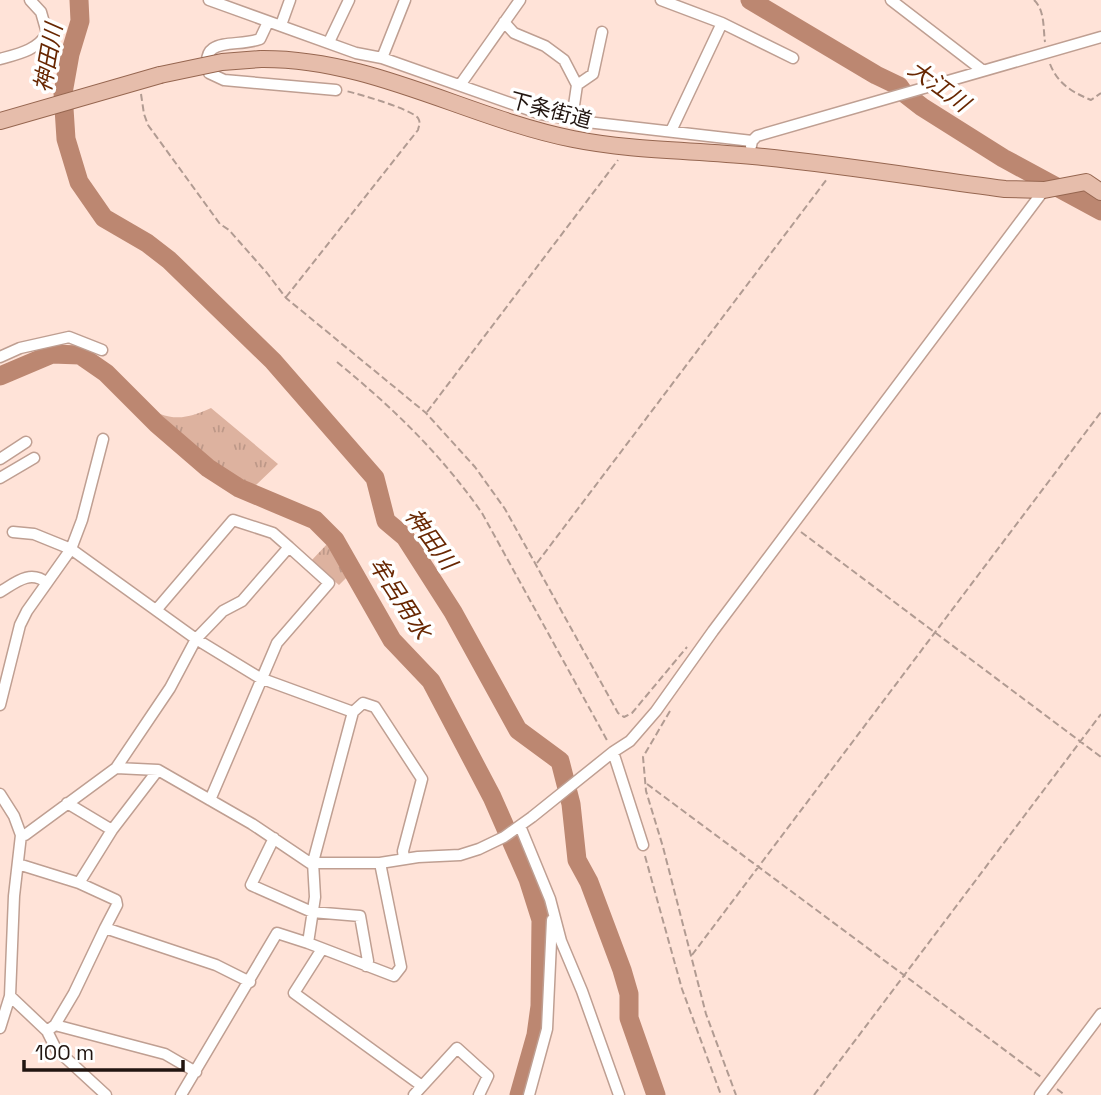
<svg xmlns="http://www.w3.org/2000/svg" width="1101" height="1095" font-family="'Space Grotesk','Noto Sans JP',sans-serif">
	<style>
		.park { fill: url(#park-tufts) }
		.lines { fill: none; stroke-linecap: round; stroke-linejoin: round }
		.river { stroke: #bc8771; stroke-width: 19 }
		.minor-casing { stroke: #bf9f92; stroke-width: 13 }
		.primary-casing { stroke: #966650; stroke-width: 18 }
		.path { stroke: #b19b92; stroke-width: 2; stroke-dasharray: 7 3.5; stroke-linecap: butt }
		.minor { stroke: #fff; stroke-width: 10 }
		.primary { stroke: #e6bdab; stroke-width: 16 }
		.primary-bridge-casing { stroke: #966650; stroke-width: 18; stroke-linecap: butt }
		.primary-bridge { stroke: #e6bdab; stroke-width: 16 }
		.labels { text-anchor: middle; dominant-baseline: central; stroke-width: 7; stroke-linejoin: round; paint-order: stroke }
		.street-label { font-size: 21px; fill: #211510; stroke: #fff }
		.water-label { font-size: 23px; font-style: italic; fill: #682702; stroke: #fff }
	</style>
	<defs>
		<pattern id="park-tufts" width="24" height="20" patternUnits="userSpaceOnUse" patternTransform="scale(1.75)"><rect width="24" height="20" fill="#ddb29f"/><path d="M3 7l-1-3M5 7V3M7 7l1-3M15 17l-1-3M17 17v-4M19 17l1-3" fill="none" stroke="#bd9888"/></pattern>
	</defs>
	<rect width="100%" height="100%" fill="#ffe3d8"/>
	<path class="park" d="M211,408L278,464L256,485C222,477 185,438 160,414C179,421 193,416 211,408Z
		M328,543L333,547L349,575L339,585L311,561Z"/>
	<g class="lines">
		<path class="river" d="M79,0L80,21L70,54L63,93L66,139L79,182L104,218L147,243L169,260L273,361L375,478L386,521L405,537L453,612L518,730L560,761L571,804L577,860L589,882L622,970L629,994V1018L656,1095
			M750,0L876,75L899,86L904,93L922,107L1003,158L1101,211
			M0,376L52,354L80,355L106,373L157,424L208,468L239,488L315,520L335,540L392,640L431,681L492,797L528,879L541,920L540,1006L536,1035L519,1095"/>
		<defs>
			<path id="minor" d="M209,0L356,53L382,58L541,114L587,122L752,141
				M661,0L722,23L671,131
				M891,0L982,70
				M268,22L260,39C236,48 198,35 209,73L224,80L336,90
				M504,22L514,33L545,46L564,60L577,85L572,119
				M722,23L793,58
				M281,25L290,0
				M329,42L349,0
				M382,58L405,0
				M0,59C18,54 38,50 47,33L41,12L30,0
				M460,85L520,0
				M577,85L593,74L602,32
				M751,146L752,141L757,136L1101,37
				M0,357L20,348L69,337L102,350
				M0,459L26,442
				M0,478L34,458
				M13,532L34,534L71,549L82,520L103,439
				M0,592C15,583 30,569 47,583
				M0,705L20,625L27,611L71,549L196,639L260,678L353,712L363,703L375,707L422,779L403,851L404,859
				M613,752L643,845
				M116,768L170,688L196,639L223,611L242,601L289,547L273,533L233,520L157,609
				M0,794L14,816L21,835L14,896L10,996L0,1028
				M210,800L277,643L329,583L289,547
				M67,803L112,830
				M520,826L550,899L561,941L582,991L619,1095
				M21,835H25L116,768L158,770L252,824L310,863H380L418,857L460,855L479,849L504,837L532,817L613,752L630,741L656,711L713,631L1044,190
				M274,838L251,885L312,912L360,916L368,961L366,966
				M18,864L79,883L116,900L117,905L105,928L216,965L250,982
				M79,883L112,830L158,770
				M308,943L315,897L313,862L353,712
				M322,949L294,993L422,1086
				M10,996L47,1031L55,1025L165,1054L196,1072
				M55,1025L74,993L105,928
				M47,1031L56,1049L106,1095
				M181,1095L277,933L308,943L394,976L401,967L380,863
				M414,1095L457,1048L488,1076L479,1095
				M529,1095L547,1029L552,920
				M1040,1095L1101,1014"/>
			<path id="primary" d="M261,59C371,58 468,118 573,139C632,151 693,150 753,156C837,164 921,178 1005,189L1044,190L1086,182L1101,192
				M0,121L160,75"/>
		</defs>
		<use href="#minor" class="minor-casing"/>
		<use href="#primary" class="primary-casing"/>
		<path class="path" d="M1034,0C1045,10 1043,28 1045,42
			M1050,64C1058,84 1072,92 1091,100L1101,93
			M141,94L144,114L148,125L220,224L229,230L267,273L286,298L426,413L475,467L505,509L618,713L624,717L632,713L687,647
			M286,297L418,130C419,125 421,123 418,118C411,109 359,94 346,91
			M337,362C393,408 440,453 482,513L608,742
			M427,412L618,160
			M801,532L1101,757
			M537,563L827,179
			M670,711L643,757L646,791L663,847L706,1014L736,1095
			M647,784L1041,1077
			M645,856L682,989L721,1095
			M692,955L1101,412
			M1057,1089L1065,1095
			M814,1095L1101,714"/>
		<use href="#minor" class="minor"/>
		<use href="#primary" class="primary"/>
		<defs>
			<path id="primary-bridge" d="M160,75L222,62L261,59"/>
		</defs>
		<use href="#primary-bridge" class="primary-bridge-casing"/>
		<use href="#primary-bridge" class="primary-bridge"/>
	</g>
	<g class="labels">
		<g class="street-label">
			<text transform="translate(551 110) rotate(15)">下条街道</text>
		</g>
		<g class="water-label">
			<text transform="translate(48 58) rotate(-80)">神田川</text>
			<text transform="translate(939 86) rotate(36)">大江川</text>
			<text transform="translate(431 539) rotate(54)">神田川</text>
			<text transform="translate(400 598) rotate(57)">牟呂用水</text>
		</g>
	</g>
	<path d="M24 1060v10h159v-10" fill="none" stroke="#211510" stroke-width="3.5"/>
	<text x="35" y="1060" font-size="21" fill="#211510" stroke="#ffffff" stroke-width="5" paint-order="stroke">100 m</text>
</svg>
